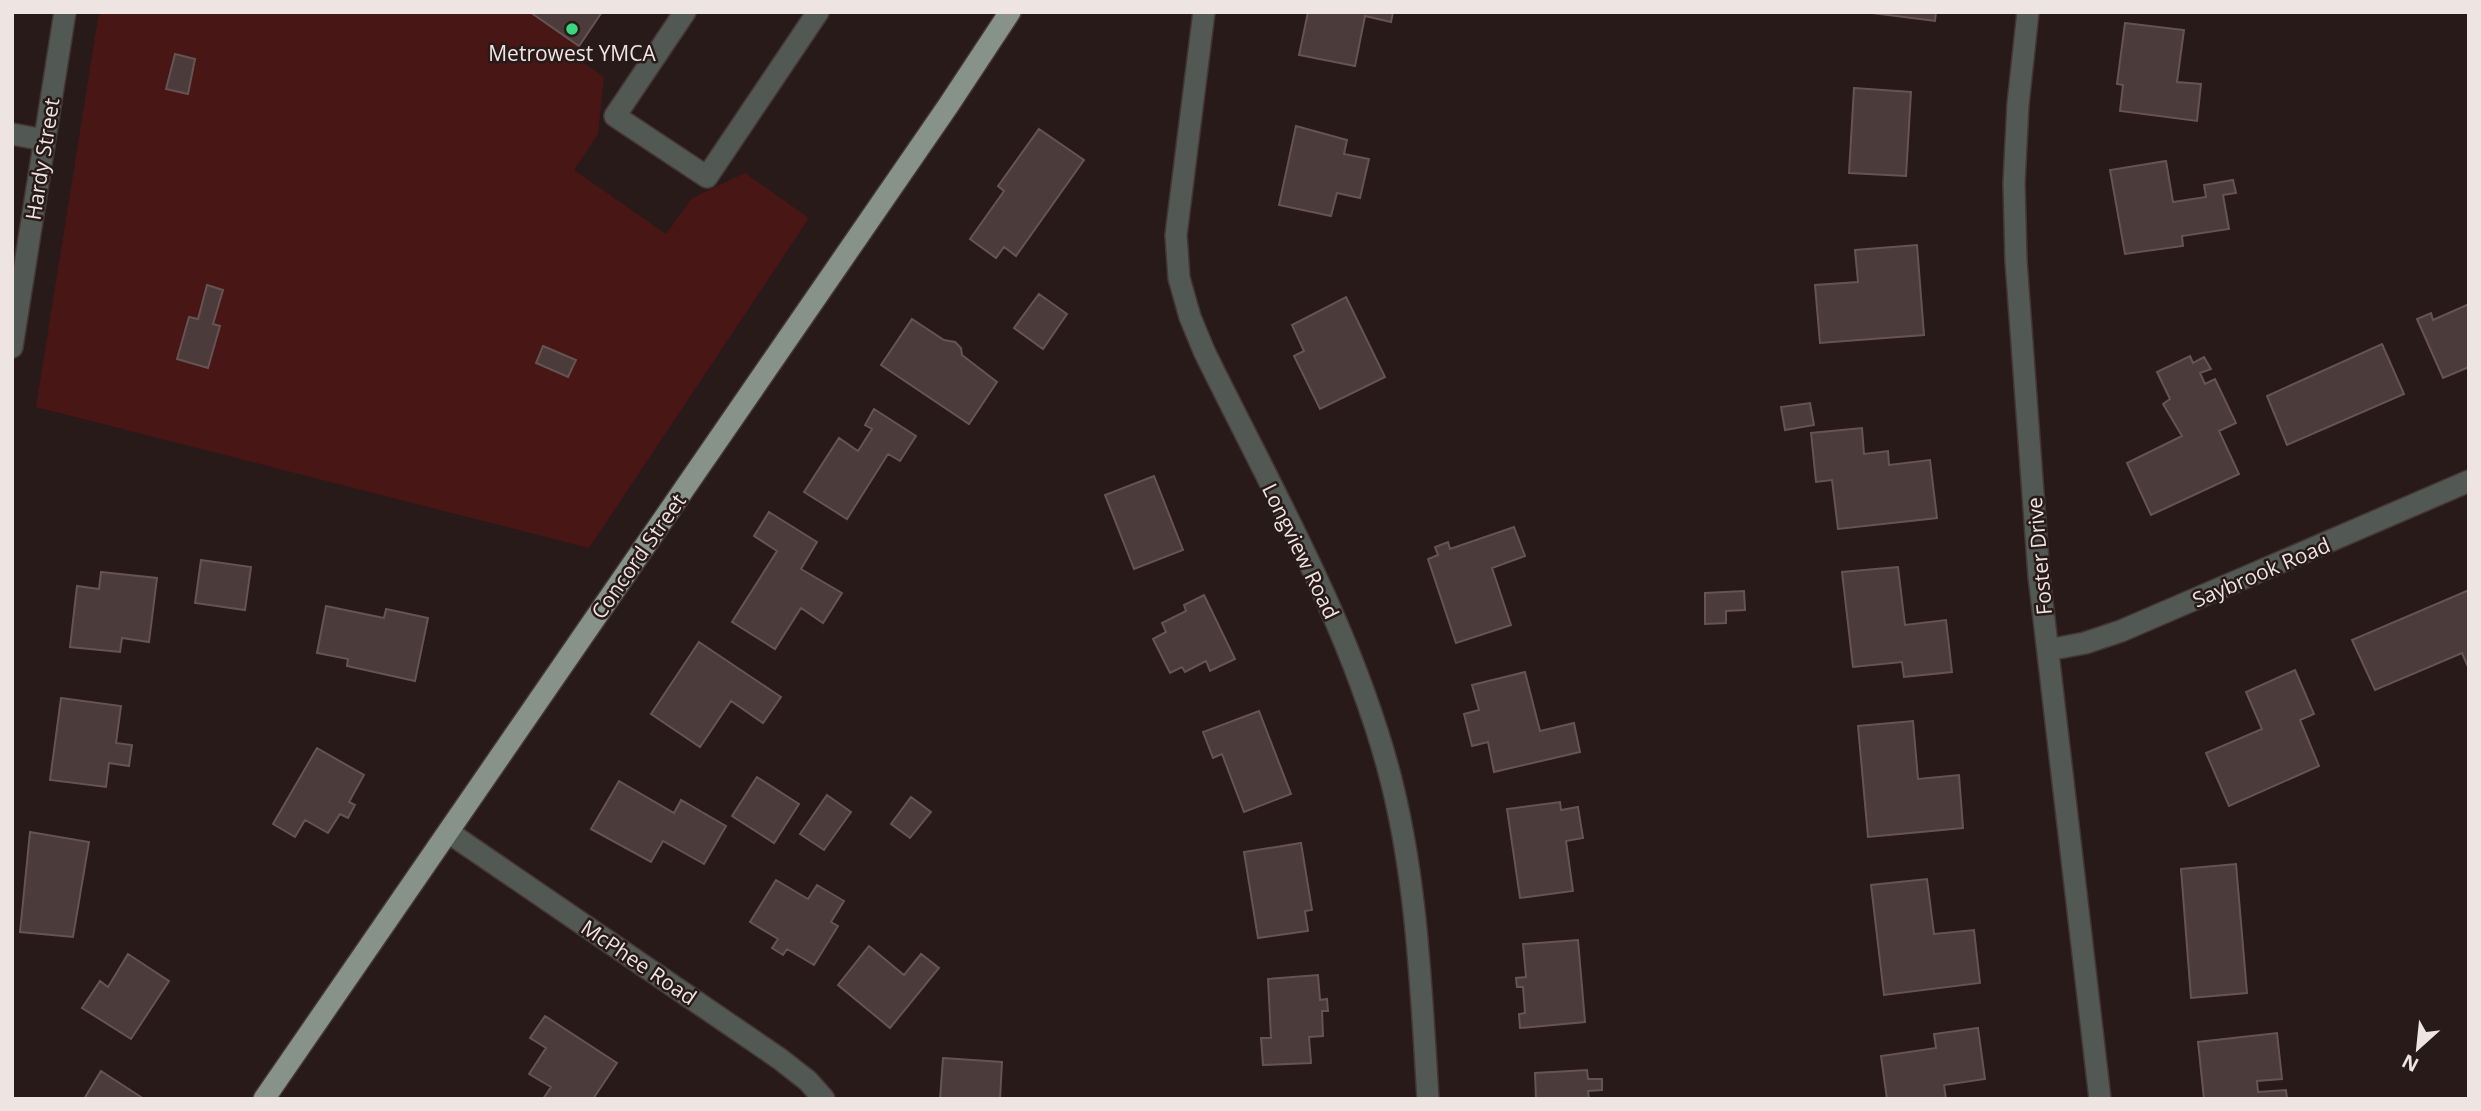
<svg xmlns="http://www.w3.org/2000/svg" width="2481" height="1111" font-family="'Open Sans',sans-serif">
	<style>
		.green { fill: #481614 }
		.building { fill: #4b3b3a; stroke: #655453; stroke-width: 2 }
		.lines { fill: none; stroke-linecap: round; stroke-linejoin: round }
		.minor-casing { stroke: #443634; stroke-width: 24 }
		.major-casing { stroke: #443634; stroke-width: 24 }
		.minor { stroke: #525854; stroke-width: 21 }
		.major { stroke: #87938a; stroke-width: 21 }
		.poi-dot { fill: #3ad77f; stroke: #281a18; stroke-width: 2.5 }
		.labels { text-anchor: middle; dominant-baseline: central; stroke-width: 5; stroke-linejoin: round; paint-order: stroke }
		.poi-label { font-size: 21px; fill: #eee4e2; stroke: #281a18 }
		.street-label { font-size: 21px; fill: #eee4e2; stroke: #281a18 }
	</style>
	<rect width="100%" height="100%" fill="#281a18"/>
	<path class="green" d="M102,12H530L579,46L572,55L604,77L598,134L574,170L666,234L692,198L745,173L809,218L589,548L36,407L98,18Z"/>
	<path class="building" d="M530,12H602L579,46Z
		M1308,12H1393L1391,22L1365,16L1355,66L1299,55Z
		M1864,12H1936L1935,21Z
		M2125,23L2184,30L2177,82L2201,84L2197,121L2120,111L2123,85L2117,84Z
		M175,54L195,59L188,94L166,89Z
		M1854,88L1911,92L1906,176L1849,173Z
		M1296,126L1347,140L1344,154L1369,159L1360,198L1337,193L1331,216L1279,205Z
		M1039,129L1084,160L1016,256L1004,247L996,258L970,239L1004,191L998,186Z
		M2166,161L2173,202L2206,197L2204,185L2233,180L2236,193L2223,195L2229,229L2182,236L2183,246L2125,254L2110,170Z
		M1917,245L1924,335L1820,343L1815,285L1858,282L1855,250Z
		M207,285L223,290L213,324L220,326L208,368L177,359L189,317L198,319Z
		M1039,294L1067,314L1043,349L1014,328Z
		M1346,297L1385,377L1320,409L1294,356L1304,351L1292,325Z
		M2469,304V367L2443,378L2417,319L2431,313L2433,320Z
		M912,319L944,340L955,342L961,348L962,355L997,382L969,424L881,365Z
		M2382,344L2404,394L2287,445L2267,396Z
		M543,346L576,360L568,377L536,363Z
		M2190,356L2193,363L2204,357L2211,369L2200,373L2205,384L2215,379L2236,423L2219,431L2239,474L2151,515L2127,463L2182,436L2163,404L2170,399L2157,372Z
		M1810,403L1814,425L1785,430L1781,407Z
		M874,409L916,436L900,461L888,454L847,519L804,492L839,438L858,451L872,429L865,425Z
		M1862,428L1864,454L1888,451L1889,465L1930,460L1937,518L1838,529L1832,480L1816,482L1811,433Z
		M1154,476L1183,550L1134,569L1105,495Z
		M769,512L817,542L801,569L842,593L823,623L801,608L775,649L732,622L777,551L754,536Z
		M1514,527L1525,556L1492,568L1511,625L1456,643L1428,559L1438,555L1435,547L1448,542L1450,549Z
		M201,560L251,567L245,610L195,603Z
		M1898,567L1905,625L1946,620L1952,672L1904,677L1902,662L1853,667L1842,572Z
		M101,572L157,578L149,642L122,638L120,652L70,647L77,586L99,589Z
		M2469,590V669L2462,653L2375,690L2352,640Z
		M1744,591L1745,610L1726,611V623L1705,624V593Z
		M1204,595L1235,659L1210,671L1206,661L1185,672L1182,667L1170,673L1153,639L1166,632L1162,623L1186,611L1184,605Z
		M326,606L384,618L386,609L428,618L415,681L347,666L348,659L317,653Z
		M699,642L781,697L763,723L731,701L700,747L651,714Z
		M2295,670L2314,714L2300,720L2319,766L2229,806L2206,753L2262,729L2246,692Z
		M1525,672L1540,731L1574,723L1580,752L1494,772L1488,742L1472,746L1464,714L1479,710L1472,685Z
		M61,698L121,706L116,743L132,745L129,766L109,763L106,787L50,780Z
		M1259,711L1291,794L1244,812L1222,754L1213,758L1203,732Z
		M1913,721L1918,779L1959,775L1963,828L1868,837L1858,726Z
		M317,748L364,775L349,802L355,805L348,818L340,814L328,833L305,820L295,837L273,824Z
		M757,777L799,804L774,843L732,816Z
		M619,781L674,813L681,800L726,826L704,864L663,841L651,862L591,829Z
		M827,795L851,812L824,850L800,834Z
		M911,797L931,812L910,838L891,824Z
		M1560,802L1561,810L1578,807L1583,838L1566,841L1573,891L1520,898L1507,809Z
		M30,832L89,842L73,937L20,932Z
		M1301,843L1312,910L1305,911L1308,931L1258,938L1244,852Z
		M2236,864L2247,993L2191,998L2181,869Z
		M1927,879L1934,934L1974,930L1980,983L1884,995L1871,885Z
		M776,880L808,899L817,885L844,901L831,922L838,926L814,965L787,949L783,955L772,948L778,939L750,922Z
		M1578,940L1585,1022L1520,1028L1519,1014L1525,1013L1523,987H1517L1516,978L1526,977L1523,944Z
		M869,946L904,975L921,954L939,968L890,1028L838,985Z
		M128,954L169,981L131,1039L82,1008L100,981L108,987Z
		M1318,975L1320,1000L1327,999L1328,1011H1322L1323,1036L1309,1037L1311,1063L1263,1065L1261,1038H1271L1268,979Z
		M545,1016L617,1063L593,1099H543L551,1087L529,1074L546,1048L530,1038Z
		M1978,1028L1985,1079L1944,1085L1946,1099H1887L1881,1056L1936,1048L1934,1034Z
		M2277,1033L2282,1079L2257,1081L2258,1092L2286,1090L2287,1099H2204L2198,1042Z
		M943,1058L1002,1062L1000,1099H940Z
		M1587,1070L1588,1079H1602V1090L1588,1091L1589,1099H1536L1535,1073Z
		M101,1071L144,1099H84Z"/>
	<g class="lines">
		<defs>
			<path id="minor" d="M685,12L615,116L707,177L818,12
				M1204,12L1176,235L1179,278L1190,317L1204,351C1270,486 1348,621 1388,768C1417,875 1421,988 1428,1099
				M2028,12L2018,104L2014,183L2016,261L2039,576L2100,1099
				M12,134L44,140
				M12,347L65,12
				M2048,650L2085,643L2121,631L2469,481
				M448,832L780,1059L808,1081L824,1099"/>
			<path id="major" d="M264,1099L948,106L1010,12"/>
		</defs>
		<use href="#minor" class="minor-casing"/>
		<use href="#major" class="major-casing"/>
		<use href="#minor" class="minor"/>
		<use href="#major" class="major"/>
	</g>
	<circle class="poi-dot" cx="572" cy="29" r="7"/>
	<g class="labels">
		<g class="poi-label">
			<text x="572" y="53">Metrowest YMCA</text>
		</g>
		<g class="street-label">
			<text transform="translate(42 159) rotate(-81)">Hardy Street</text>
			<text transform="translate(1301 551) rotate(64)">Longview Road</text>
			<text transform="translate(638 556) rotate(-55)">Concord Street</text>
			<text transform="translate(2039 556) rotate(-95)">Foster Drive</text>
			<text transform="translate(2261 572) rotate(-23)">Saybrook Road</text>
			<text transform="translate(639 962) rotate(34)">McPhee Road</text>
		</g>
	</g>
	<rect width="2481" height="1111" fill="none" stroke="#eee4e2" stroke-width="28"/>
	<g transform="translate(2418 1048) rotate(207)" stroke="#281a18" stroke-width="5" paint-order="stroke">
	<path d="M0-5L12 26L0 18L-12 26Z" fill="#eee4e2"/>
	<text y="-10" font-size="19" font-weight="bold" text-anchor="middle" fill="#eee4e2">N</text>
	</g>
</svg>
